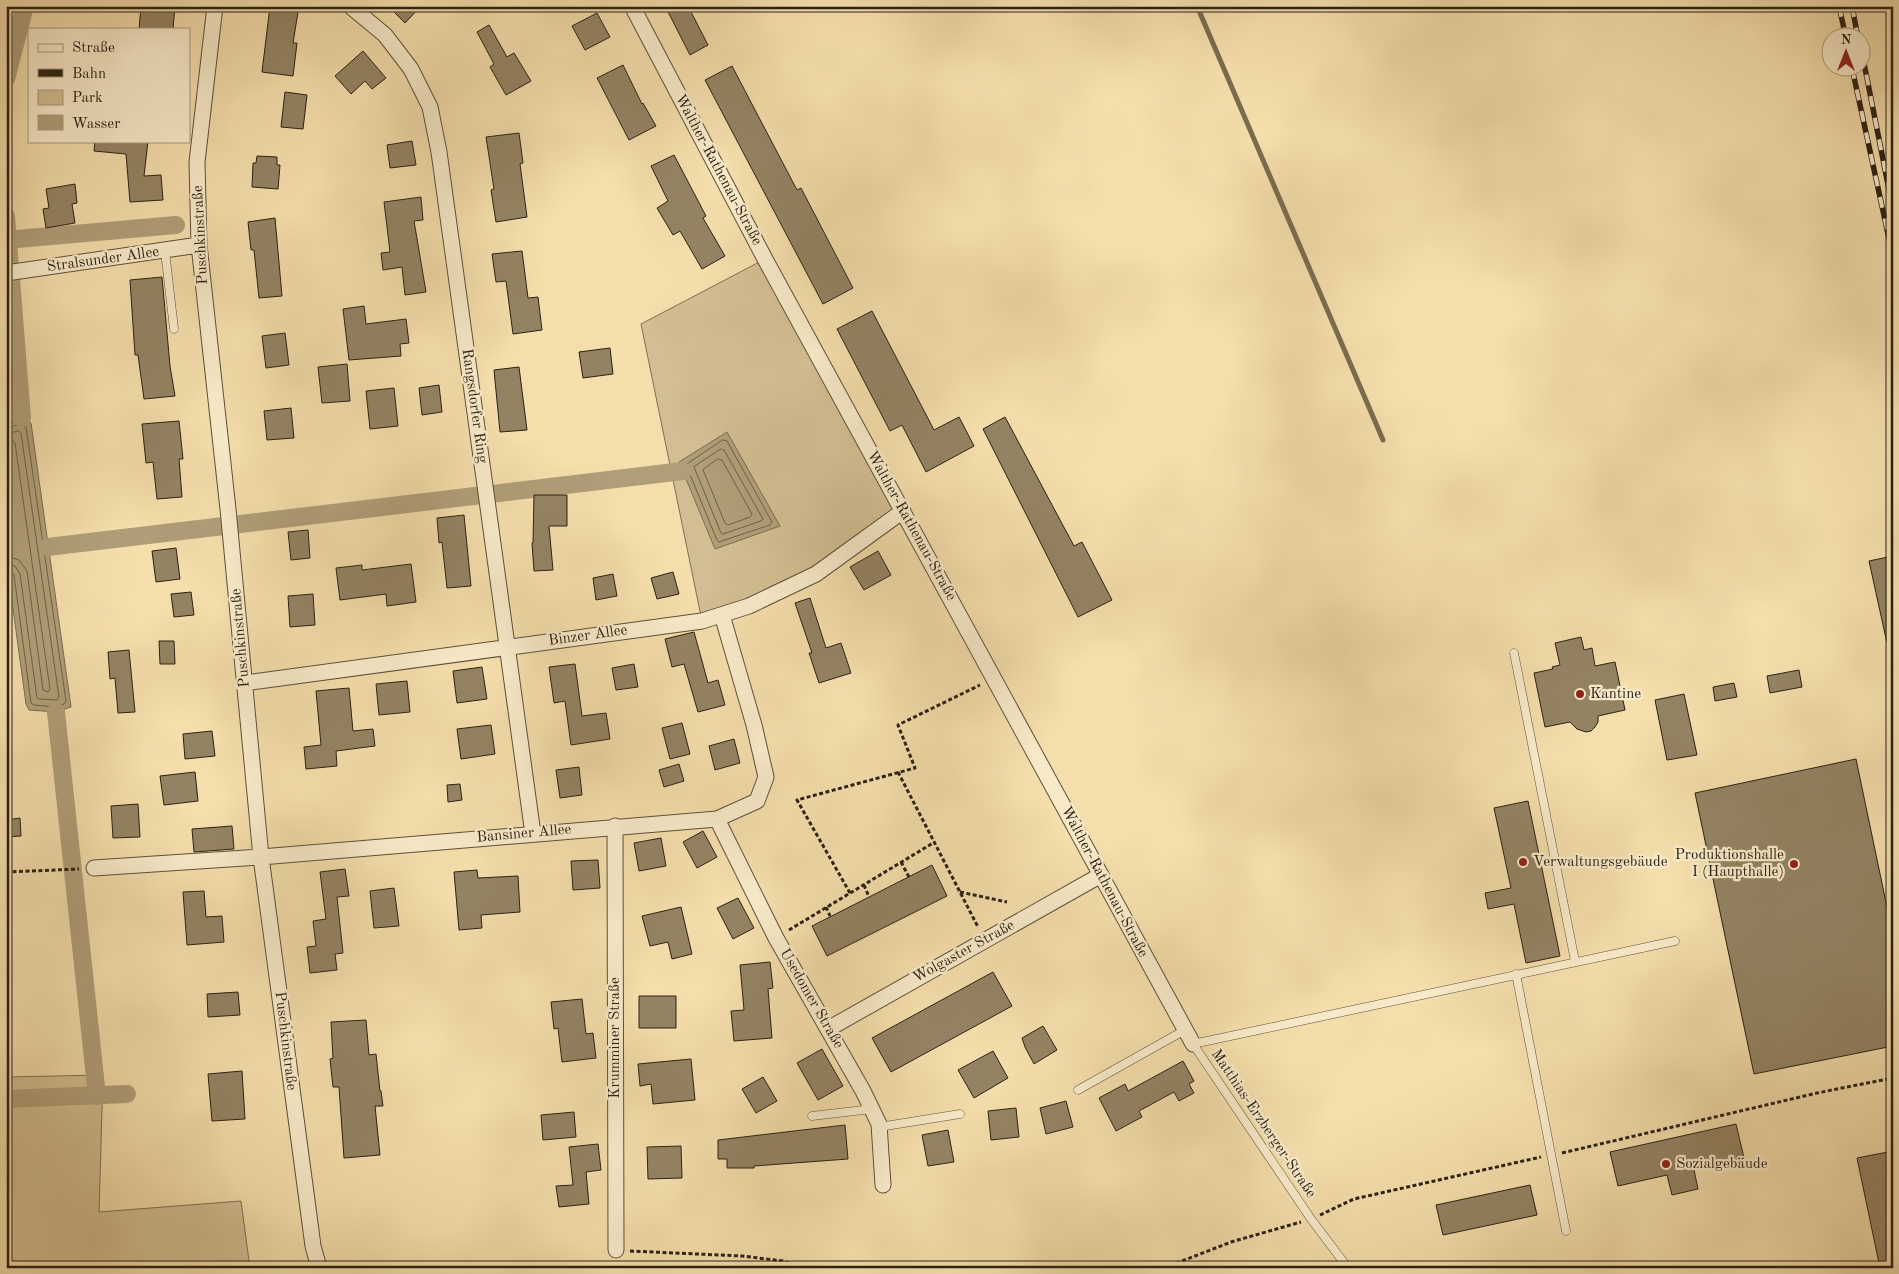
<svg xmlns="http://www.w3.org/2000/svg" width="1899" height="1274" font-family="'Old Standard TT',serif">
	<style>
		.green { fill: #d2be92; stroke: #7e7053 }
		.water { fill: #b09e78; stroke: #7b6c50 }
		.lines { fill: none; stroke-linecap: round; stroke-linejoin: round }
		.shore { stroke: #6e6046; stroke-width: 1 }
		.stream { stroke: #7b6c50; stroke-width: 5 }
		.canal { stroke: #b09e78; stroke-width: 18 }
		.building { fill: #948363; stroke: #2b2114 }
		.service-casing { stroke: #5d503a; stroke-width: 9 }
		.minor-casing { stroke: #5d503a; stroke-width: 17 }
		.path { stroke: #2b2114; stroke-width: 3; stroke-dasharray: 4 2.5; stroke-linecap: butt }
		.service { stroke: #f8eac9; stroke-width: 8 }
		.minor { stroke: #f8eac9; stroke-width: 15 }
		.rail-casing { stroke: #2b2114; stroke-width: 5.5 }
		.rail { stroke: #f8eac9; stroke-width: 4; stroke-dasharray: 11; stroke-linecap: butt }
		.poi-dot { fill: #8f2418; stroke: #f8eac9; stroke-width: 2 }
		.labels { text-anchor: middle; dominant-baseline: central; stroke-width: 4.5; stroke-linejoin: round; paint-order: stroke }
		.street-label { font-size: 15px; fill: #2b2114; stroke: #f8eac9 }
		.poi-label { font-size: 15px; fill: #2b2114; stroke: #f8eac9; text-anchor: start }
	</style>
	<rect width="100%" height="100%" fill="#f4deac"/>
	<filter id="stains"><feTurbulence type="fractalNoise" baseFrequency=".004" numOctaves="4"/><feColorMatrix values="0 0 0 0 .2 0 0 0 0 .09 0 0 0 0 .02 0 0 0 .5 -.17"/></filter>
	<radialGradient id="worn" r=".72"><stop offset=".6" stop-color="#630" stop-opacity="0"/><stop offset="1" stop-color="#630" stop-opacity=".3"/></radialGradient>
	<path class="green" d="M765,259L903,511L816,574L702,621L641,324Z
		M103,1075L99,1212L241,1201L250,1268H6V1077Z"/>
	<path class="water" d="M22,418L31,423L71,707L56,712L29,710L26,704L6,557V423Z
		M727,432L780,526L715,549L679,462Z"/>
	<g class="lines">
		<path class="shore" d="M6,428L21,424L26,427L66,701L64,704L56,707L34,705L31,703L14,575L11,571L6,570
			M6,434L18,431L21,433L59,697L57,700L39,699L37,698L20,574L15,566L6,564
			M723,440L727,441L772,522L770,525L719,542L717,540L686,465Z
			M6,441H13L15,443L50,689L48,692L43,690L27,571L19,560L6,556
			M721,449L724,450L763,519L761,521L723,534L721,533L694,467Z
			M718,459L722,460L752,514L750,517L728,525L725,523L703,470Z"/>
		<path class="stream" d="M1197,6L1383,440"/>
		<path class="canal" d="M6,79L25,6
			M6,216L22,418
			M6,240L176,225
			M48,547L683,471
			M56,712L97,1096
			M6,1099L127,1094"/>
	</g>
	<path class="building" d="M141,6H175L173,29H139Z
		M270,6H299L293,43H297L293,76L262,72Z
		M388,6H421L405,23Z
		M665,6H688L708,45L690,55Z
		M597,13L610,37L585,50L572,26Z
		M489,25L507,57L514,53L531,81L506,95L490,67L494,64L477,32Z
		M363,51L386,78L372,89L365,81L351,94L335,76Z
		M623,65L642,104L643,103L656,126L629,140L597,78Z
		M732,66L797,190L801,188L853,288L823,304L705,80Z
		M285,92L307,95L303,129L281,127Z
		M519,133L523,163L520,164L527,217L496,222L491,190L494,189L486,137Z
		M95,141H148L144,176L161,175L163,200L130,202L126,154L94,151Z
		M412,141L416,165L390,168L387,145Z
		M674,155L706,216L703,218L725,256L702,269L680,231L673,235L657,208L668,201L651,166Z
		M257,156L277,157V165H280L278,189L252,187L253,163H256Z
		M75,184L77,203L72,204L75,223L46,228L43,209L49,208L46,189Z
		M421,197L423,220L414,221L426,292L405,295L402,267L383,270L381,253L390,252L384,202Z
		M275,218L282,296L259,298L254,250H251L248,222Z
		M522,251L528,298L538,297L542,330L513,334L506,281L496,282L492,254Z
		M162,277L170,366L175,396L144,399L138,355H135L130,280Z
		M364,306L366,324L406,319L409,343L400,344L401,356L349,360L343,309Z
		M872,311L934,430L959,417L974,446L926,472L902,425L890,431L837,329Z
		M285,333L289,365L266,368L262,336Z
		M610,348L613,374L583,378L579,352Z
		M347,364L350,401L322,403L318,367Z
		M519,367L527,430L500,432L494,370Z
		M439,385L442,412L422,415L419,388Z
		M394,388L398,426L370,429L366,391Z
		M291,408L294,438L267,440L264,411Z
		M1005,417L1074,546L1082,542L1112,600L1078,617L983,429Z
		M179,421L183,459H179L182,497L157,499L153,462L146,463L142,424Z
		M534,495H567V526H549L553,570L534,571L532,543H533Z
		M464,515L471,586L447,588L442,542L439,543L437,518Z
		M308,530L310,558L291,560L288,532Z
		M176,548L180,579L156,582L152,551Z
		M878,551L891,575L864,590L850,567Z
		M1893,556V642L1887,643L1869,561Z
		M411,564L416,602L387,606L386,594L340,600L336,568L362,565V570Z
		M673,572L679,594L657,599L651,578Z
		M613,574L617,596L596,600L593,578Z
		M191,592L194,615L174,617L171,594Z
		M313,594L315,625L290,627L288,596Z
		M810,598L826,648L841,643L851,673L819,683L809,653H812L795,603Z
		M694,632L708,683L718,680L725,705L698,712L684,664L672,667L665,639Z
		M1581,637L1584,650L1592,648L1595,666L1615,662L1625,710L1598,716V722L1595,727L1591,731L1586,732L1577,729L1570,722L1545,727L1534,673L1553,669L1552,667L1560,665L1555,643Z
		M159,641H174L175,664H160Z
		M129,650L135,712L118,713L115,678L110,679L108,652Z
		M575,664L582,716L606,713L610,739L571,745L565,701L554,703L549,667Z
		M634,664L638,687L616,690L612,668Z
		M482,667L487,699L457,703L453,671Z
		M1799,670L1802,687L1770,693L1767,676Z
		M407,681L410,712L379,715L376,684Z
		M1734,683L1737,697L1715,701L1713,687Z
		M349,688L353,731L373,729L375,746L336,751L337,766L306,769L304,747L321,745L316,691Z
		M1684,694L1697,755L1667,760L1655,700Z
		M682,723L690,754L670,759L662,728Z
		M491,725L495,754L461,759L457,729Z
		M212,731L215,756L185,759L183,734Z
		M734,739L740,763L715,770L709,746Z
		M1856,759L1893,936V1046L1754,1074L1695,793Z
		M679,764L684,781L664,787L659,770Z
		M579,767L582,795L560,798L556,770Z
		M195,772L198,801L164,805L160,776Z
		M460,784L462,800L448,802L447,785Z
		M1528,801L1560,956L1526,963L1514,904L1488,909L1485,893L1511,888L1494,808Z
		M138,804L140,837L113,838L111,806Z
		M20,818L21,836L6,837V820Z
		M232,826L234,849L194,852L192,829Z
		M703,831L717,857L697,868L683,842Z
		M661,838L666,866L639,871L634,843Z
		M598,860L600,888L573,890L571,861Z
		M932,865L947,896L827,956L812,926Z
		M345,869L349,896L337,897L343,953L335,954L337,970L310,973L307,947L316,946L313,921L326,919L320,872Z
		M477,870L478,878L518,876L520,912L481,915L482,928L459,930L454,872Z
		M394,888L399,926L374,928L370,891Z
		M204,891L206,917L222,916L224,942L187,945L183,892Z
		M738,898L754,928L733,939L717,908Z
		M681,907L692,954L672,959L668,942L650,946L642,916Z
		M770,962L773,988L768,989L772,1038L734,1041L731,1011L744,1010L740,965Z
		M993,972L1012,1006L891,1072L872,1038Z
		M238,992L240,1015L208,1017L207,994Z
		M639,996H676V1028H639Z
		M582,999L586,1034L593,1033L596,1058L562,1062L558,1028L554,1029L551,1002Z
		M366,1020L369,1055L376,1054L380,1091H381L383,1106H375L380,1155L344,1158L339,1087H333L330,1059L333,1058L331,1022Z
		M1043,1026L1057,1050L1034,1064L1025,1047L1022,1038Z
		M822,1049L843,1086L818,1100L797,1063Z
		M993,1051L1008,1078L974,1098L958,1070Z
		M691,1059L695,1100L653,1104L651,1084L640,1086L638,1064Z
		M1183,1061L1194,1081L1189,1084L1194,1093L1179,1101L1174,1092L1139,1111L1142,1117L1116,1131L1099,1098L1125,1084L1128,1091Z
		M242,1071L245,1119L212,1121L208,1074Z
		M763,1077L777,1101L756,1113L742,1089Z
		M1066,1101L1073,1127L1046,1134L1040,1108Z
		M1016,1108L1019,1137L991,1140L988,1111Z
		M574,1112L576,1137L543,1140L541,1115Z
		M1736,1124L1744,1158L1694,1170L1698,1189L1672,1195L1667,1175L1618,1186L1610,1152Z
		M845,1125L848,1159L754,1166V1168H727V1159H718V1140Z
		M948,1130L954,1162L928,1166L922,1135Z
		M598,1144L601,1170L586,1172L589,1204L559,1207L556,1186L573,1185L569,1147Z
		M681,1146L682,1178L648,1179L647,1147Z
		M1893,1151V1268H1880L1857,1158Z
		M1530,1185L1537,1215L1443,1235L1436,1205Z"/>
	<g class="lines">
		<defs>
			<path id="service" d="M165,251L174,329
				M1514,653L1575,961
				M1516,974L1566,1231
				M1078,1090L1185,1030
				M812,1116L872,1109
				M879,1127L960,1114
				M1348,1268L1311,1219L1193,1044L1675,941"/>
			<path id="minor" d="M215,6L197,162L199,245L228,509L261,857L306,1193L313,1246L319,1268
				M350,6L385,35L411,69L430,107L439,152L533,834
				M632,6L765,259L1193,1044
				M6,273L199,245
				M245,683L702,621L749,606L816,574L903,511
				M717,819L776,938L863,1091L879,1124L883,1185
				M615,826L616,1250
				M94,868L261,857L717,819L757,801L766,777L754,725L722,615
				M828,1029L1101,875"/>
		</defs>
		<use href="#service" class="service-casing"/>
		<use href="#minor" class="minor-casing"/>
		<path class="path" d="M1891,6L1893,16
			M898,772L978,927
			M901,862L909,877
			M6,872L79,869
			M864,885L869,897
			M960,892L1007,902
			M850,893L797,800L915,768L898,725L980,685
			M826,907L830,916
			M789,930L933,843
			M1562,1153L1817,1093L1893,1078
			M1320,1215L1354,1199L1541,1157
			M630,1251L742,1256L783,1261L803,1268
			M1164,1268L1231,1242L1301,1222"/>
		<use href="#service" class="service"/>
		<use href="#minor" class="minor"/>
		<defs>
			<path id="rail" d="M1839,6L1846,38
				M1852,6L1858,38
				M1862,53L1893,210
				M1852,68L1893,257"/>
		</defs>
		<use href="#rail" class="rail-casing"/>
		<use href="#rail" class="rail"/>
	</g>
	<g class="poi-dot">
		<circle cx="1580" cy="694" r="5"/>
		<circle cx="1523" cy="862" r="5"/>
		<circle cx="1794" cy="864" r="5"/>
		<circle cx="1666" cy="1164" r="5"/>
	</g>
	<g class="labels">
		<g class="street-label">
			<text transform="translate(718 170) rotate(62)">Walther-Rathenau-Straße</text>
			<text transform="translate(201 235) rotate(-93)">Puschkinstraße</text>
			<text transform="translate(103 260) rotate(-8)">Stralsunder Allee</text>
			<text transform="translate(474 406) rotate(82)">Rangsdorfer Ring</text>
			<text transform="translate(911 526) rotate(61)">Walther-Rathenau-Straße</text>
			<text transform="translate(588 636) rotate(-8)">Binzer Allee</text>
			<text transform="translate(241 638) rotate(-95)">Puschkinstraße</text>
			<text transform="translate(524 834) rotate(-5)">Bansiner Allee</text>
			<text transform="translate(1104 882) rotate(62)">Walther-Rathenau-Straße</text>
			<text transform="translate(964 952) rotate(-29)">Wolgaster Straße</text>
			<text transform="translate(811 999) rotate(60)">Usedomer Straße</text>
			<text transform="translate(615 1038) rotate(-90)">Krumminer Straße</text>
			<text transform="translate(285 1041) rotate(83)">Puschkinstraße</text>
			<text transform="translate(1263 1124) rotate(56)">Matthias-Erzberger-Straße</text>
		</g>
		<g class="poi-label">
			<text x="1590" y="694">Kantine</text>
			<text x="1784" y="855" text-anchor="end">Produktionshalle<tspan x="1784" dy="17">I (Haupthalle)</tspan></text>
			<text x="1533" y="862">Verwaltungsgebäude</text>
			<text x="1676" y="1164">Sozialgebäude</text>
		</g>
	</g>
	<rect width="1899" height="1274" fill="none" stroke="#f4deac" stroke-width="25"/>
	<rect x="8" y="8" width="1884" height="1259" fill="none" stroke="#2b2114" stroke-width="2.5"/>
	<rect x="12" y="12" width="1874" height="1249" fill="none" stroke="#2b2114"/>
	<rect x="28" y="28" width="162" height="115" fill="#f8eac9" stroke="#a69a81"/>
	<rect x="38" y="44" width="25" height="8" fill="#f8eac9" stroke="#a69a81"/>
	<text x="72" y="52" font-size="15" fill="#2b2114">Straße</text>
	<rect x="38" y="69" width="25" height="8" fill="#2b2114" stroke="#a69a81"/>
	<text x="72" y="78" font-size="15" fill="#2b2114">Bahn</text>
	<rect x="38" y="90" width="25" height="15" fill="#d2be92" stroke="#a69a81"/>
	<text x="72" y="102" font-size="15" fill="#2b2114">Park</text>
	<rect x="38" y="115" width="25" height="15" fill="#b09e78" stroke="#a69a81"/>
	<text x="72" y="128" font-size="15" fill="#2b2114">Wasser</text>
	<g transform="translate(1846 52)"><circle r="24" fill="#f8eac9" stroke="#a69a81"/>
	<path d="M0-4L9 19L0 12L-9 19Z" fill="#8f2418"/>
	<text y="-8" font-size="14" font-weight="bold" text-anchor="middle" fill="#2b2114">N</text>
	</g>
	<rect width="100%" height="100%" filter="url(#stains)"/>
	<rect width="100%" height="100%" fill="url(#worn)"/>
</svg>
